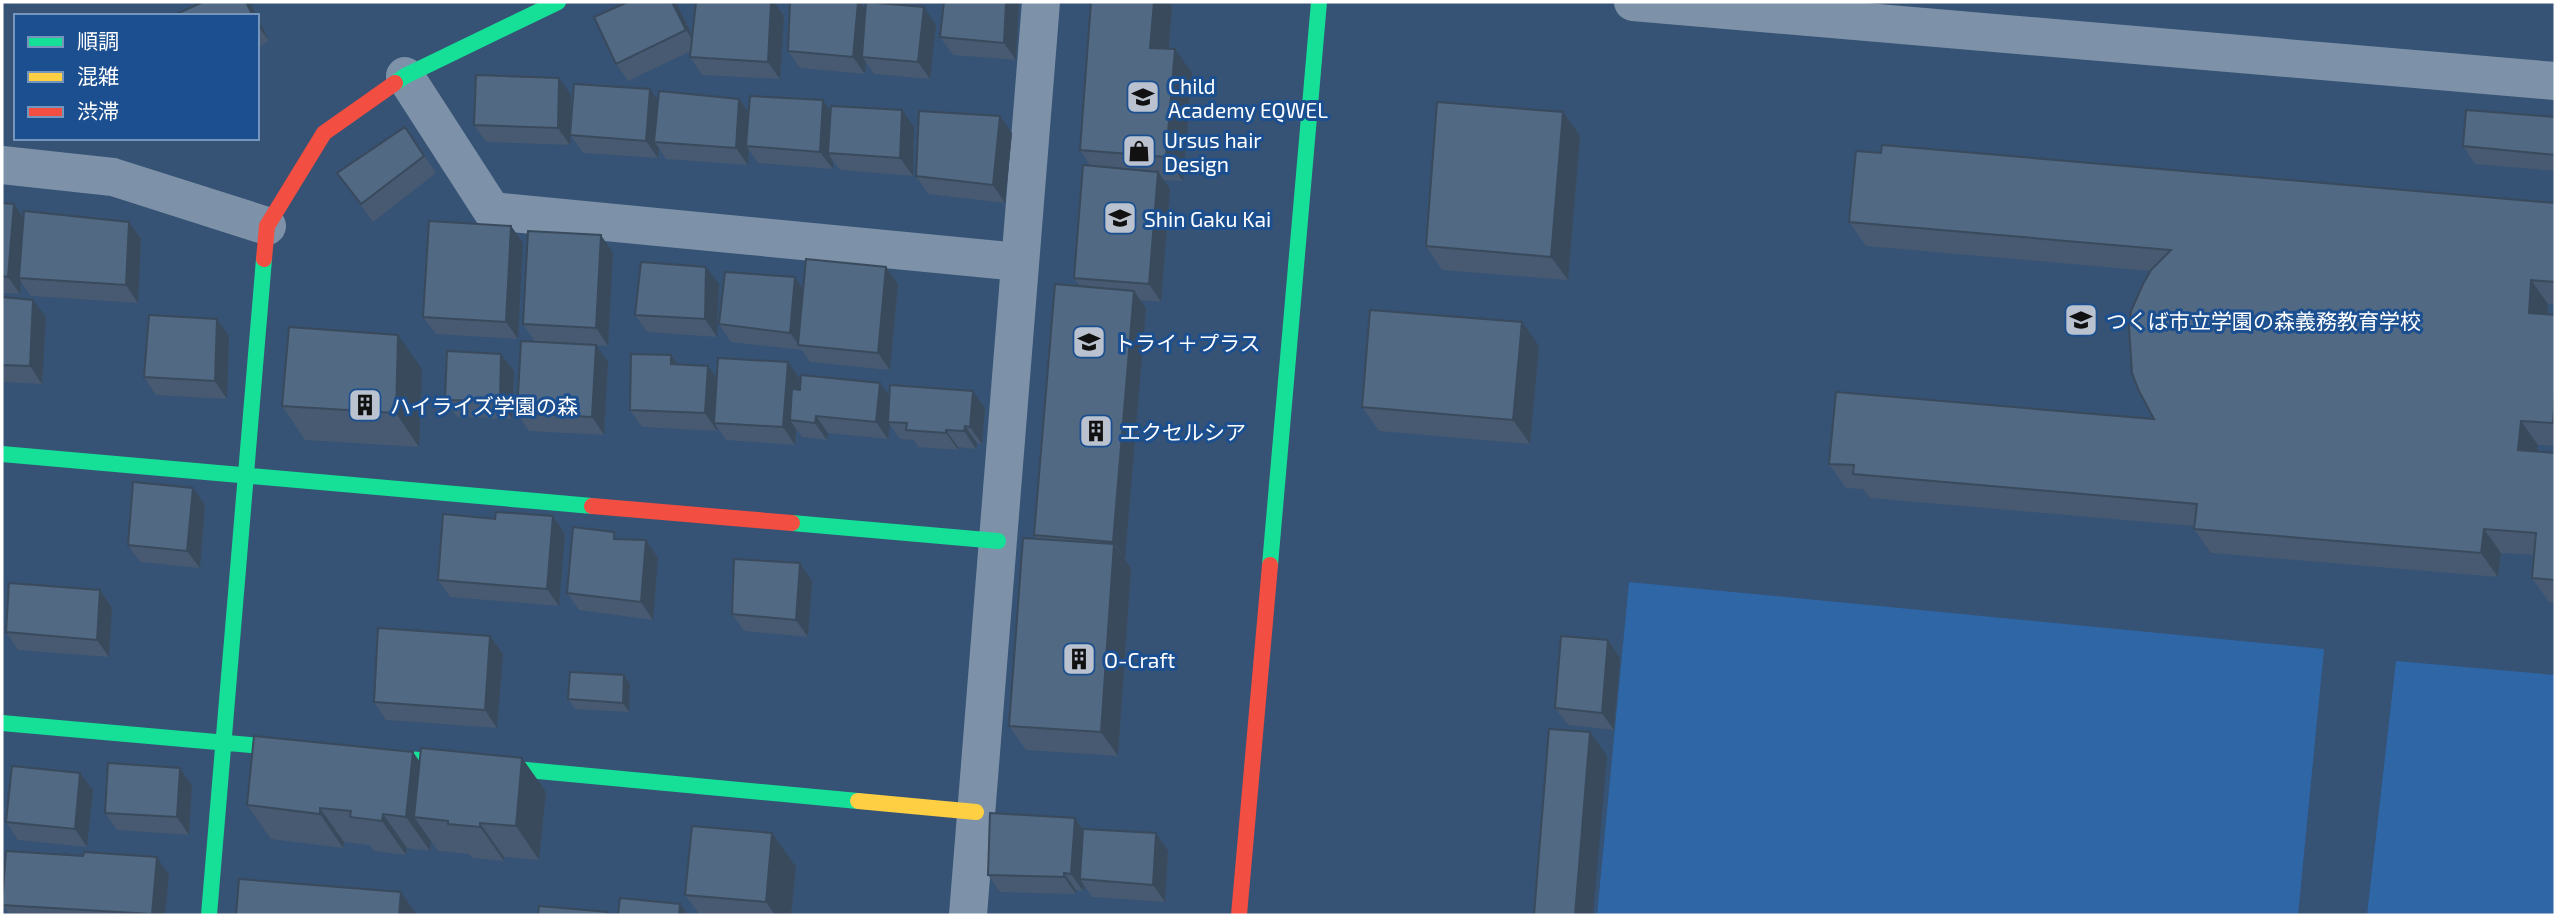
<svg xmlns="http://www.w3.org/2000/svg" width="2557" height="917" font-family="'Exo 2','Noto Sans JP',sans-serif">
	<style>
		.green { fill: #2f66a5 }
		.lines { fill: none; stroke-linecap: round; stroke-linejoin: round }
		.street { stroke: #7d92a8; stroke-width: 38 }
		.fast { stroke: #16e098; stroke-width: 16 }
		.slow { stroke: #ffcf43; stroke-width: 16 }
		.jam { stroke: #f24e42; stroke-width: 16 }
		.wall { fill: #475a72 }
		.shaded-wall { fill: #394a5c }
		.building { fill: #526984; stroke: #394a5c; stroke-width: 2 }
		.labels { text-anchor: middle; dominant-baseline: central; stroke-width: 6; stroke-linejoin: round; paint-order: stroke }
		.poi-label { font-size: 21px; fill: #fff; stroke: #1b4f8f; text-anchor: start }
	</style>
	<rect width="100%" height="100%" fill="#365274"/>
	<path class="green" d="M1629,582L2324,649L2298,915H1597Z
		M2396,661L2555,675V915H2367Z"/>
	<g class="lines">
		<path class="street" d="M1633,2L2555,81
			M405,76L492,211L1020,262
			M2,165L113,177L267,226
			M968,915L1041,2"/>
		<path class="fast" d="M395,83L405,76L558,2
			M2,454L592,506
			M792,523L998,541
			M1270,565L1319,2
			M2,723L306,750
			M366,755L858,801
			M209,915L264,259"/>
		<path class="slow" d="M858,801L976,812"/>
		<path class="jam" d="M264,259L267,226L324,133L395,83
			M592,506L792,523
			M1239,915L1270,565"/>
	</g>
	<path class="wall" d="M628,2H676L692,36L696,2H774L784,16L780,79L702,75L690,57L691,51L628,81L616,64Z
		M790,2H860L865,9L936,25L930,79L874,74L866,62L865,74L800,68L788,51Z
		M1019,3L1016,60L953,55L940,37Z
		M1172,7L1169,49L1192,73L1183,181L1163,180L1170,189L1161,302L1140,300L1146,308L1125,559L1131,568L1118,756L1026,750L1009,726L1037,539L1034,535L1080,286L1074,278L1091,166L1080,150Z
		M257,16L269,41L257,48Z
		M571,95L570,135L658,101L748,112L823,100L830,111L914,127L913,176L840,170L833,161V169L758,163L749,150L748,165L666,159L659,148L658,158L583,153L570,135V145L486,142L474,125Z
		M2555,117V171L2475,164L2463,146Z
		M405,127L436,173L373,222L337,173Z
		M1012,133L1005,203L928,194L916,176Z
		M1580,136L1568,280L1442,270L1426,246Z
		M2,203L14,204L23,217L129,222L141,239L138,303L31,296L21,282L20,294L2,293Z
		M2555,203V305L2548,304L2547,314L2555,315V446L2538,445L2537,451L2555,453V603L2549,602L2532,578L2534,555L2501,553L2498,577L2211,553L2194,529V526L1870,498L1863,489L1846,488L1829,464L2154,419L2150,271L1866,246L1849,222Z
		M511,226L523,243L518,339L436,334L423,317Z
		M613,253L608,346L535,342L523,324Z
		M886,267L898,284L890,370L810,362L802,350L731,342L719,324L795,277L803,290Z
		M719,284L717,337L647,332L635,315Z
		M2,297L46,317L42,384L2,382Z
		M229,336L227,399L156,395L144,377Z
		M1539,346L1530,444L1379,431L1362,407Z
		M501,354L514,371L512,419L457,417L445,400Z
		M671,355L677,364L717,378L800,379L799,390L880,383L889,397L985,408L982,444L977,443L976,449L958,447V450L918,447L914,440L900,439L890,425L888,439L828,433L827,440L802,437L796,429L795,445L726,440L717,427V431L642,427L630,410Z
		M608,362L604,435L529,431L517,413Z
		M422,369L419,447L305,440L282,406Z
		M193,488L205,505L200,568L140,562L128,545Z
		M553,516L565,534L559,606L450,597L438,580Z
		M619,539L658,558L653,620L579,610L567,593Z
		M812,581L808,637L744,631L732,614Z
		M100,590L112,608L109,657L18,650L6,632Z
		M490,636L503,654L497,728L386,720L374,702Z
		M1608,640L1620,658L1614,730L1568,725L1555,708Z
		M624,675L630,684L629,712L575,709L568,699Z
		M522,758L546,792L539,860L504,857V861L472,858L469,854L438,851L431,841L430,851L407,848L406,855L374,851L369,845L344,842L343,848L271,839L247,805L420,762Z
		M192,786L189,835L117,830L105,813Z
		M93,790L87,847L18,840L6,822Z
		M1075,818L1083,830L1168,851L1165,902L1092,897L1084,885L1083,891L1076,890V894L1000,892L988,875Z
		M772,833L796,867L791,915H700L685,895Z
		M169,875L165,915H10L2,905Z"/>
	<path class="shaded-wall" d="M246,2H250L257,16H253Z
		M672,2H676L698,48L686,30Z
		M771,2H774L784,16L780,79L768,62Z
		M858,2H860L870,16L862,57L866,62L865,74L853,57Z
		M1006,2H1018L1019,3L1016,60L1004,43Z
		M1154,2H1169L1172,7L1167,72L1150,48Z
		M924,7L936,25L930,79L918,62Z
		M257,16L269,41L257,25Z
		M1175,49L1192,73L1183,181L1166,157Z
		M559,78L571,95L570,145L558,128Z
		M650,89L662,106L654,142L659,148L658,158L646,141Z
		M739,99L751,116L746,146L749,150L748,165L736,148Z
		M823,100L835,118L828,153L833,161V169L820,152Z
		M902,110L914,127L913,176L900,158Z
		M1563,112L1580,136L1568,280L1551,257Z
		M1000,116L1012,133L1005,203L993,185Z
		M1158,172L1170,189L1161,302L1149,284Z
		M14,204L26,222L19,278L21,282L20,294L8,277Z
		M129,222L141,239L138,303L126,285Z
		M511,226L523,243L518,339L506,322Z
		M601,235L613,253L608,346L596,328Z
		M706,267L719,284L717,337L705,319Z
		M886,267L898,284L890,370L878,353Z
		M795,277L807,295L799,345L790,333Z
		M2531,280L2548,304L2545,337L2529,313Z
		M1134,291L1146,308L1125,559L1113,542Z
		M33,300L46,317L42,384L30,366Z
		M217,319L229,336L227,399L215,381Z
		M1522,322L1539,346L1530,444L1513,420Z
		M398,335L422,369L419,447L396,413Z
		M596,345L608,362L604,435L592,417Z
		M501,354L514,371L512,419L500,401Z
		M671,355L683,373L671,364Z
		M788,362L800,379L797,420H790L796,429L795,445L783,427Z
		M708,366L720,383L714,423L717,427V431L705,413Z
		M880,383L892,400L888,422L890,425L888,439L876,422Z
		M973,391L985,408L982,444L970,427Z
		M2555,391V427L2553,423Z
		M816,416L828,433L827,440L815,423Z
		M2521,421L2538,445L2535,473L2518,450Z
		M965,426L977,443L976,449L964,431Z
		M946,430L958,447V450L946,433Z
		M193,488L205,505L200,568L187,551Z
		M553,516L565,534L559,606L547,589Z
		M2484,529L2501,553L2498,577L2481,553Z
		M646,540L658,558L653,620L641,602Z
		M1114,544L1131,568L1118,756L1101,732Z
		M800,563L812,581L808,637L796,620Z
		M100,590L112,608L109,657L97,640Z
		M490,636L503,654L497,728L485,710Z
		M1608,640L1620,658L1614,730L1602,713Z
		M624,675L630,684L629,712L623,703Z
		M1590,732L1607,756L1593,915H1575Z
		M413,752L437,786L414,817L431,841L430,851L406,817Z
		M522,758L546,792L539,860L516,826Z
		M180,768L192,786L189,835L177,817Z
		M80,773L93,790L87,847L75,829Z
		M320,808L344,842L343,848L320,814Z
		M383,814L407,848L406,855L382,821Z
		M1075,818L1087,836L1080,879L1084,885L1083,891L1071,874Z
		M480,823L504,857V861L480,827Z
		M772,833L796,867L791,915H775L766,902Z
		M1156,833L1168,851L1165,902L1153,885Z
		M157,857L169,875L165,915L152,914Z
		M1064,873L1076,890V894L1064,877Z
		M401,892L417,915H399Z
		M680,904L688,915H679Z"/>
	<path class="building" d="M203,2H246L253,16H172Z
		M628,2H672L686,30L616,64L594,17Z
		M696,2H771L768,62L690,57Z
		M790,2H858L853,57L788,51Z
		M866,2L924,7L918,62L862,57Z
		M944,2H1006L1004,43L940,37Z
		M1091,2H1154L1150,48L1175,49L1166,157L1080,150Z
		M476,75L559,78L558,128L474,125Z
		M574,84L650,89L646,141L570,135Z
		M659,91L739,99L736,148L654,142Z
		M750,96L823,100L820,152L746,146Z
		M1437,102L1563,112L1551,257L1426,246Z
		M831,106L902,110L900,158L828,153Z
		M2466,110L2555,117V155L2463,146Z
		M919,111L1000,116L993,185L916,176Z
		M405,127L424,156L361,204L337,173Z
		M1882,145L2555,203V282L2531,280L2529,313L2555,315V391L2553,423L2521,421L2518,450L2555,453V580L2532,578L2536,533L2484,529L2481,553L2194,529L2197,504L1853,474L1854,465L1829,464L1836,392L2154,419L2139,391L2132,373L2129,327L2131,311L2143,284L2151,270L2171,250L1849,222L1856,151L1881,153Z
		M1083,165L1158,172L1149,284L1074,278Z
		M2,203L14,204L8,277L2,276Z
		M24,211L129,222L126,285L19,278Z
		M429,221L511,226L506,322L423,317Z
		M528,231L601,235L596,328L523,324Z
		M806,259L886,267L878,353L798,345Z
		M641,262L706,267L705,319L635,315Z
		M725,272L795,277L790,333L719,324Z
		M1055,284L1134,291L1113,542L1034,535Z
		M2,297L33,300L30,366L2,365Z
		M1370,310L1522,322L1513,420L1362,407Z
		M149,315L217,319L215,381L144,377Z
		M289,327L398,335L396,413L282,406Z
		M521,341L596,345L592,417L517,413Z
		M447,351L501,354L500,401L445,400Z
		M631,354L671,355V364L708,366L705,413L630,410Z
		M718,358L788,362L783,427L714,423Z
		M801,375L880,383L876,422L816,416L815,423L790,420L792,389L800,390Z
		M890,385L973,391L970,427L965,426L964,431L946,430V433L906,430L907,423L888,422Z
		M133,482L193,488L187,551L128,545Z
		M496,512L553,516L547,589L438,580L443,514L495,519Z
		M573,527L614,532V539L646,540L641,602L567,593Z
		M1023,538L1114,544L1101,732L1009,726Z
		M734,559L800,563L796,620L732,614Z
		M9,583L100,590L97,640L6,632Z
		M378,628L490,636L485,710L374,702Z
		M1561,636L1608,640L1602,713L1555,708Z
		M570,672L624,675L623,703L568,699Z
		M1549,729L1590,732L1575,915H1534Z
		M254,736L413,752L406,817L383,814L382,821L350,817L351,811L320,808V814L247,805Z
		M421,748L522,758L516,826L480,823V827L448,824V821L414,817Z
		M108,763L180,768L177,817L105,813Z
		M12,766L80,773L75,829L6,822Z
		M990,813L1075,818L1071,874L1064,873V877L988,875Z
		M692,826L772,833L766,902L685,895Z
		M1083,829L1156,833L1153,885L1080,879Z
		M6,851L83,856L84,852L157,857L152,914L2,905Z
		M239,879L401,892L399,915H236Z
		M620,898L680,904L679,915H618Z
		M539,906L608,912V915H538Z"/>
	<defs>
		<symbol id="school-square" viewBox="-11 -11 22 22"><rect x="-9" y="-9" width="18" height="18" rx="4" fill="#b9c2ce" stroke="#1b4f8f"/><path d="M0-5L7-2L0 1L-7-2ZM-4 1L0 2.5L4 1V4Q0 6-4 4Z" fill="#111"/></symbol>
		<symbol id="shop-square" viewBox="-11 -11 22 22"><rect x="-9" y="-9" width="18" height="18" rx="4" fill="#b9c2ce" stroke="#1b4f8f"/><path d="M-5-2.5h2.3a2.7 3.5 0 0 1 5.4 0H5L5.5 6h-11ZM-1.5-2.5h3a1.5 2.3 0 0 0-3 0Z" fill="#111"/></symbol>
		<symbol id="building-square" viewBox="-11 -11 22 22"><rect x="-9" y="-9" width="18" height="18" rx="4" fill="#b9c2ce" stroke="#1b4f8f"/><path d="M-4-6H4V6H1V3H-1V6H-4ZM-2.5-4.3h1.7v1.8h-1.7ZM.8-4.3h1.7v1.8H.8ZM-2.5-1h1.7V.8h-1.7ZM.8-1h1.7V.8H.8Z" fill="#111"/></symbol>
	</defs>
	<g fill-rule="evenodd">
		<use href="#school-square" x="1124" y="78" width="38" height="38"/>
		<use href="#shop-square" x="1120" y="132" width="38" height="38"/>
		<use href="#school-square" x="1101" y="199" width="38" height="38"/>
		<use href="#school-square" x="2062" y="301" width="38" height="38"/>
		<use href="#school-square" x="1070" y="323" width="38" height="38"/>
		<use href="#building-square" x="346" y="386" width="38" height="38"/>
		<use href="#building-square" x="1077" y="412" width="38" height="38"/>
		<use href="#building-square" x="1060" y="640" width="38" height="38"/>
	</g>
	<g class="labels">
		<g class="poi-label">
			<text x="1168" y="85">Child<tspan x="1168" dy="24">Academy EQWEL</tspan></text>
			<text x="1164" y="139">Ursus hair<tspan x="1164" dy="24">Design</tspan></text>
			<text x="1144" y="218">Shin Gaku Kai</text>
			<text x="2106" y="320">つくば市立学園の森義務教育学校</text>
			<text x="1114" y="342">トライ＋プラス</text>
			<text x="390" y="405">ハイライズ学園の森</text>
			<text x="1120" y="431">エクセルシア</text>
			<text x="1104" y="659">O-Craft</text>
		</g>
	</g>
	<rect width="2557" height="917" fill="none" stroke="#ffffff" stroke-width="7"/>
	<rect x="14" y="14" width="245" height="126" fill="#1b4f8f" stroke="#7695bc" stroke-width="2"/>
	<rect x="28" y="37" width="35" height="10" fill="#16e098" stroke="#7695bc" stroke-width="2"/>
	<text x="77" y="49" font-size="21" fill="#ffffff">順調</text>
	<rect x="28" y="72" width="35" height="10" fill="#ffcf43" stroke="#7695bc" stroke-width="2"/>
	<text x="77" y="84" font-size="21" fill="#ffffff">混雑</text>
	<rect x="28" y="107" width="35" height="10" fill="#f24e42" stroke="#7695bc" stroke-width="2"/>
	<text x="77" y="119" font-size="21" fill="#ffffff">渋滞</text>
</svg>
